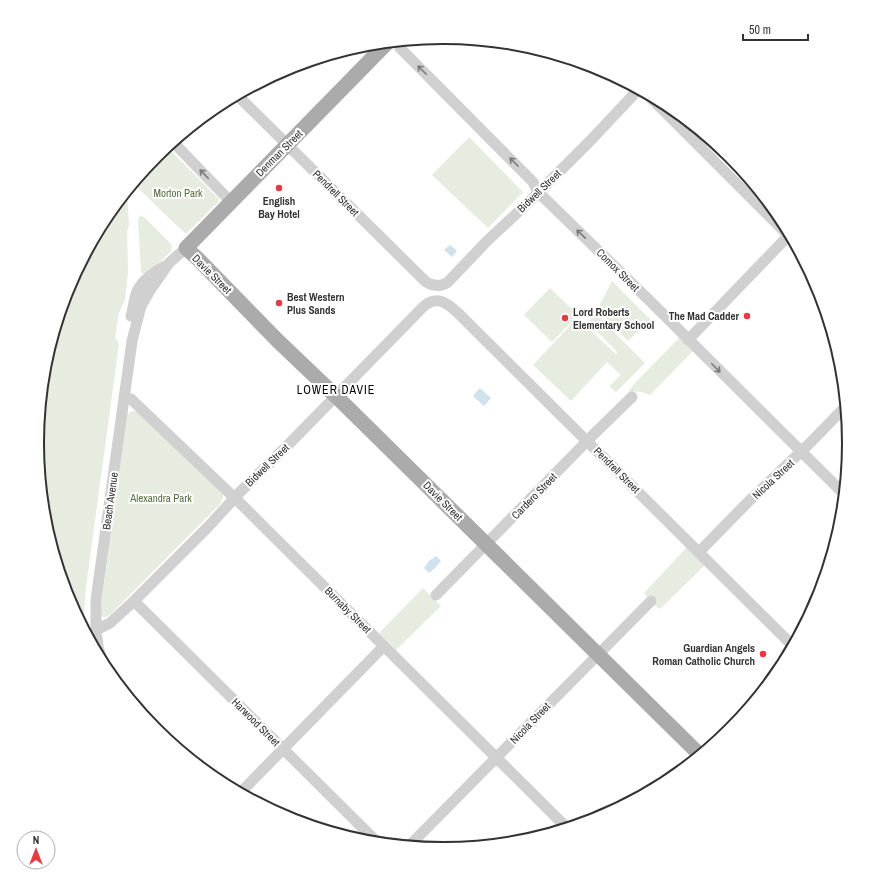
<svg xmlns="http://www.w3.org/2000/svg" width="887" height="886" font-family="'Archivo Narrow',sans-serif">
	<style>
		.green { fill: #e6ecdf }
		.water { fill: #cfe2ee }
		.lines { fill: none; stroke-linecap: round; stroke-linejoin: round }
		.minor { stroke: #d0d0d0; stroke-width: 11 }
		.major { stroke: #ababab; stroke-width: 15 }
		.oneway { stroke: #7a7a7a }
		.poi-dot { fill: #e63946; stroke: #fff; stroke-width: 1.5 }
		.labels { text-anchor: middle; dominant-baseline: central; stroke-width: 4; stroke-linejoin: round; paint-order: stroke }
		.street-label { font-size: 11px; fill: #333; stroke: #fff }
		.park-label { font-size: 11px; fill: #56703f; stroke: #fff }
		.poi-label { font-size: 11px; font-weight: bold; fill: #333; stroke: #fff; text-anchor: start }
		.neighbourhood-label { font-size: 12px; letter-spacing: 1px; fill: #000; stroke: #fff }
		.rim { fill: none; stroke: #333; stroke-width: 2 }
	</style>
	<rect width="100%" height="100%" fill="#fff"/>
	<path class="green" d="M469,137L523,192L488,228L432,175Z
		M167,147L219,199L218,202L187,233H185L175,224L139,189L137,186L136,181L157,156Z
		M127,191L129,226L127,230L128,272L125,300L119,313L115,337L119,344L86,587L83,625L68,598L45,522L38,443L45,364L68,287L106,217Z
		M140,216L144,217L170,243L172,246L171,251L149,273L145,274L142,273L141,271L138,221V219Z
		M612,281L650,319L628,341L597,310Z
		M550,288L578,315L552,342L524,315Z
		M596,314L645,363L616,392L609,386L621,375L607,362L571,401L533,365L577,318L616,354L617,352L588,322Z
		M680,337L693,351L650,395C642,391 634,390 627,394L634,384Z
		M132,411H136L223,494V497L221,503L111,614L106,617H103L101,615L102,599L127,415Z
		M687,547L705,565L660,609L654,605L644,593Z
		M423,588L441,606L396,650L379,633Z"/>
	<path class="water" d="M450,245L457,251L452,257L444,250Z
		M480,388L491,398L484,406L473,396Z
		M436,556L441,561L435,568L429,573L424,568L429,561Z"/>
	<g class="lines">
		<path class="minor" d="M398,41L400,48L533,182L538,192L650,301L844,494
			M646,93L793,240
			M237,95L426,282C433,286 441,287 448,282L487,241L531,200L591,140L637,91
			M173,142L231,202
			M131,316C133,309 134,301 136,294C140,281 154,272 165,266
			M688,340L790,234
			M124,397L131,399L242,505L567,828
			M699,552L749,501L809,444L846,406
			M436,595L594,434L632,397
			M134,601L378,843
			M96,630L110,623L134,601L207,528L241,491L286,447L424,306C438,295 447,303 458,313L793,646
			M102,662L98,646L96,630V600L132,341L141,306L149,292L169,263L186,248
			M240,793L384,646
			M409,846L651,601"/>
		<path class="major" d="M388,42L186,248L198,259L278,341L342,402L700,755"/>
	</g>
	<defs><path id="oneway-shaft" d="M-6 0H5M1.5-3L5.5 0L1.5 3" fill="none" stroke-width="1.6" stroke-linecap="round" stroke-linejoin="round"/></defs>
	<g class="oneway">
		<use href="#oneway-shaft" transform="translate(422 70) rotate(-135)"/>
		<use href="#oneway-shaft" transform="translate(514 162) rotate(-135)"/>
		<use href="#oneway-shaft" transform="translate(204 174) rotate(-134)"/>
		<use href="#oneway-shaft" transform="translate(581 234) rotate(-136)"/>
		<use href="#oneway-shaft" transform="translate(716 368) rotate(45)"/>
	</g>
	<g class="poi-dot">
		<circle cx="279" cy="188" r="4"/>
		<circle cx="279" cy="303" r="4"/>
		<circle cx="747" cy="316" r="4"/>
		<circle cx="565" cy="318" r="4"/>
		<circle cx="763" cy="654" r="4"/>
	</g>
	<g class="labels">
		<g class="street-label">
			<text transform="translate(279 153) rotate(-45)">Denman Street</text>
			<text transform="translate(539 191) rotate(-44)">Bidwell Street</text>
			<text transform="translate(336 193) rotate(45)">Pendrell Street</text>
			<text transform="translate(618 270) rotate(45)">Comox Street</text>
			<text transform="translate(212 274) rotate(45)">Davie Street</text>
			<text transform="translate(267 465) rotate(-44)">Bidwell Street</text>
			<text transform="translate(617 470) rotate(45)">Pendrell Street</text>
			<text transform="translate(773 479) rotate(-43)">Nicola Street</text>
			<text transform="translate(534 496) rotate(-46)">Cardero Street</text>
			<text transform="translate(110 501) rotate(-82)">Beach Avenue</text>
			<text transform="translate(443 501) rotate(45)">Davie Street</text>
			<text transform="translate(348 610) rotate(45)">Burnaby Street</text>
			<text transform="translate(256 722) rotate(45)">Harwood Street</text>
			<text transform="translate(530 723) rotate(-46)">Nicola Street</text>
		</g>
		<g class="park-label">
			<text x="178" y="193">Morton Park</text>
			<text x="161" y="498">Alexandra Park</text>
		</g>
		<g class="poi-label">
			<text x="279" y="201" text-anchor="middle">English<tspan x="279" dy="13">Bay Hotel</tspan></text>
			<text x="287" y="297">Best Western<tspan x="287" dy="13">Plus Sands</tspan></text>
			<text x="573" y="312">Lord Roberts<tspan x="573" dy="13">Elementary School</tspan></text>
			<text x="739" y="316" text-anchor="end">The Mad Cadder</text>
			<text x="755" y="648" text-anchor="end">Guardian Angels<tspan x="755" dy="13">Roman Catholic Church</tspan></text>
		</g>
		<g class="neighbourhood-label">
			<text x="336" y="390">LOWER DAVIE</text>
		</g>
	</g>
	<path d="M0 0H887V886H0ZM44 443a399 399 0 1 1 798 0a399 399 0 1 1-798 0Z" fill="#fff" fill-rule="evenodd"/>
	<path class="rim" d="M44 443a399 399 0 1 1 798 0a399 399 0 1 1-798 0Z"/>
	<g transform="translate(36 850)"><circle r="19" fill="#ffffff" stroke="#adadad"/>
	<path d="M0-3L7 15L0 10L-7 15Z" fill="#e63946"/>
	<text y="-6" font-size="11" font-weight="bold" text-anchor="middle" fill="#333333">N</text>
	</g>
	<path d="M743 34v6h65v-6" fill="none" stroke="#333333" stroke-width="2"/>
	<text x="749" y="34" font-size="12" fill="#333333" stroke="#ffffff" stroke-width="3" paint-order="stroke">50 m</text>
</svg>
